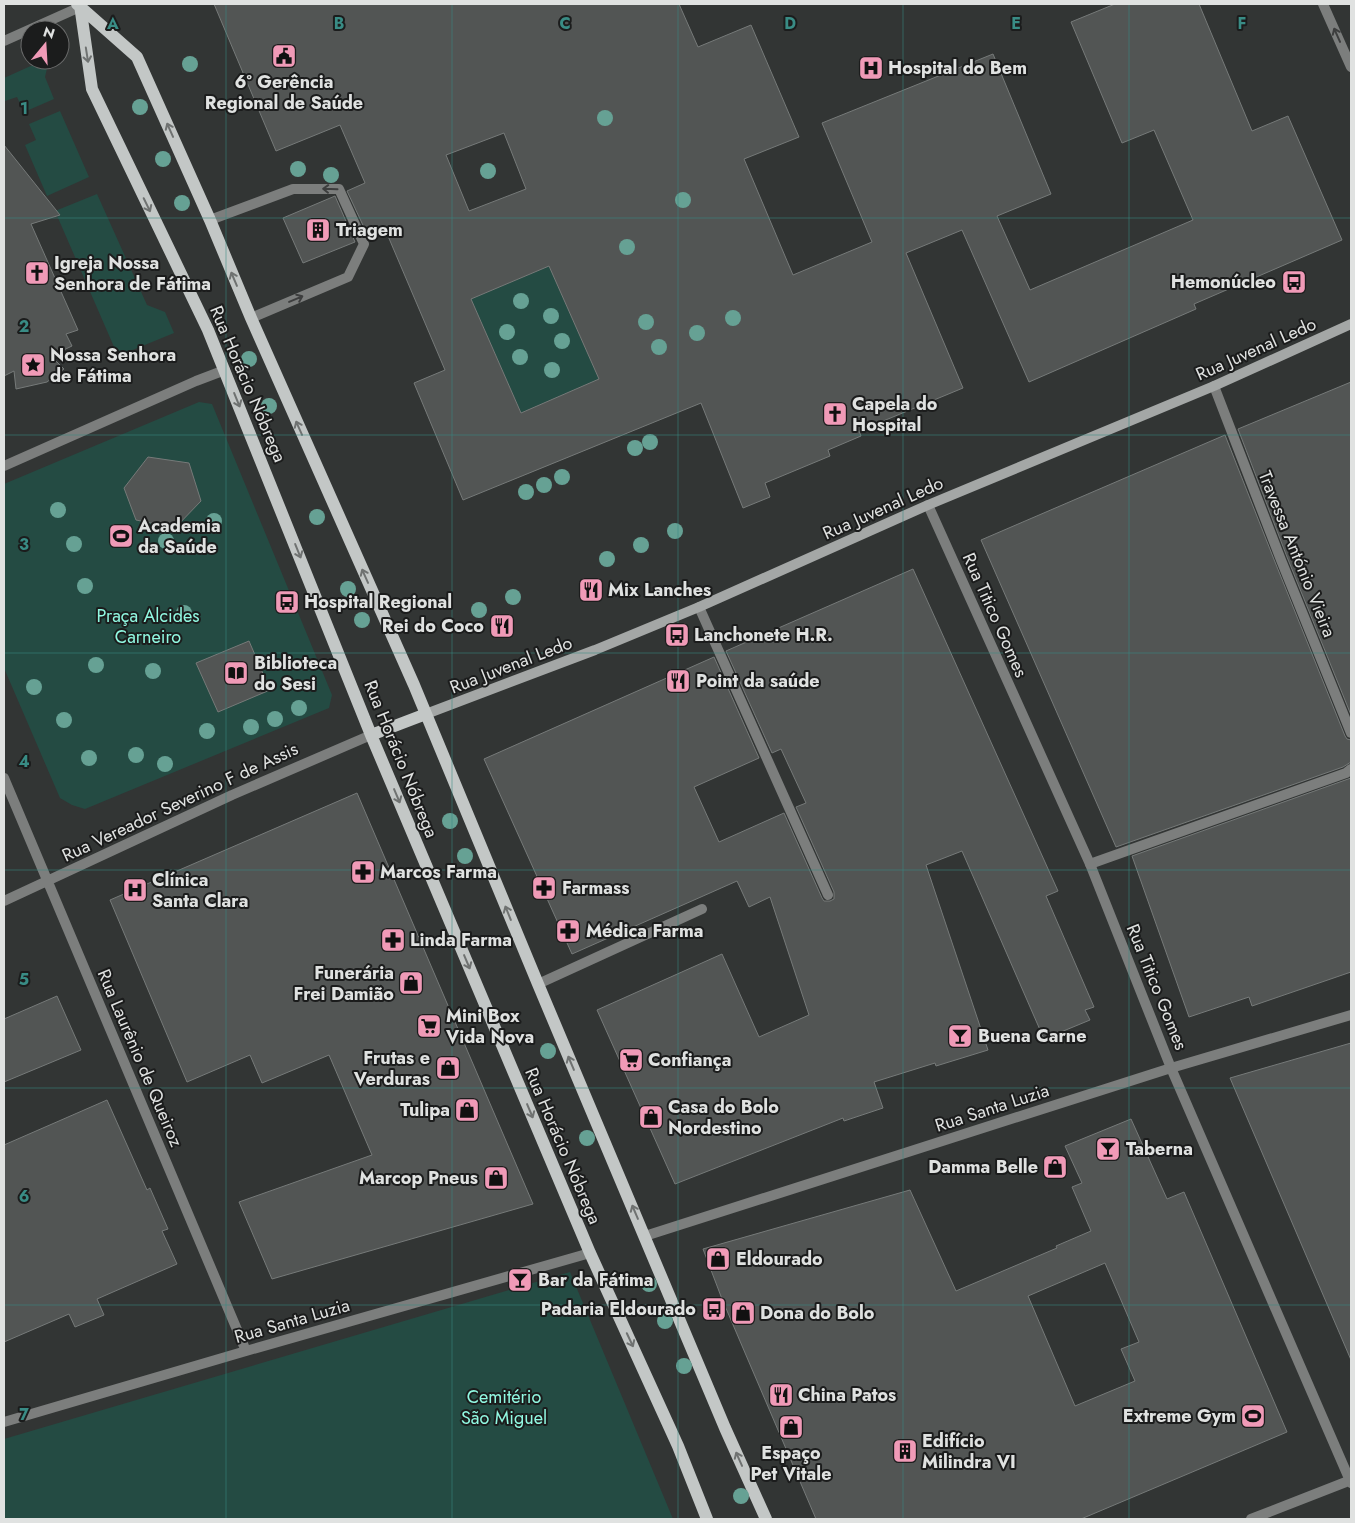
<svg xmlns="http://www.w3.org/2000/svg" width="1355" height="1523" font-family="Jost,sans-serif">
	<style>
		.green { fill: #244b43 }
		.building { fill: #525554; stroke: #767a79; fill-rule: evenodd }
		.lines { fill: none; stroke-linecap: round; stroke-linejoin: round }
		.service { stroke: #7c7e7d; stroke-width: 10 }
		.pedestrian { stroke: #7c7e7d; stroke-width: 10 }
		.minor { stroke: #7c7e7d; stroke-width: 10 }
		.tertiary { stroke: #7c7e7d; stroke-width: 10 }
		.secondary { stroke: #a4a7a6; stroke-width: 10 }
		.primary { stroke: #c3c7c6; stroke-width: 12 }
		.tree { fill: #66a194 }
		.oneway { stroke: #3d3e3e }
		.oneway2 { stroke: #6f7271 }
		.grid { fill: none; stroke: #398c85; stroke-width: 1; stroke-opacity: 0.55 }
		.labels { text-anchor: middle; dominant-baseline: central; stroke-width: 4; stroke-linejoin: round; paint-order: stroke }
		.poi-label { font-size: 18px; font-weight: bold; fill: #e0e2e1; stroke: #1b1c1c; text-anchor: start }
		.street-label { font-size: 18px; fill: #e0e2e1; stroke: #1b1c1c }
		.park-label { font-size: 18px; fill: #91f9e2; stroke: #1b1c1c }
		.grid-label { font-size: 16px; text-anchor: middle; font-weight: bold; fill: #398c85; stroke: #1b1c1c; stroke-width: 4; stroke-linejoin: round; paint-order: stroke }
	</style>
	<rect width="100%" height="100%" fill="#323534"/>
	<path class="green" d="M44,60H49L45,77L54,99L24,112L17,97L5,101L4,97V78Z
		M60,111L89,177L47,196L25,145L36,140L29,124Z
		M97,194L147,305L165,312L174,333L118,356L55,211Z
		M549,266L599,379L521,413L471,299Z
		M199,402L212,404L332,695L329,708L85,809L72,805L60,798L4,668V484Z
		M570,1272L673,1519H4V1439Z"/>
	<path class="building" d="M214,4H679L698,47L751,25L799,137L744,159L793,275L872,242L822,123L993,54L1051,194L997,216L1030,290L1193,220L1154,130L1122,143L1071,22L1115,4H1199L1252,131L1288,116L1342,240L1194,304L1196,309L1029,382L962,230L906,253L963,388L859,431L861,436L828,450L830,456L765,483L770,497L743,508L701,403L463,500L414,383L445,370L385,229L368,236L347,191L365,183L340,125L276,151ZM504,133L526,189L469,211L446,155ZM549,266L599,379L521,413L471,299Z
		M4,145L60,215L31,224L78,330L66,334L72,346L51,356L64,369L47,382L16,389L14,371L4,376Z
		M335,196L355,242L303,263L283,218Z
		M1351,382V715L1287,557L1238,429Z
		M1225,435L1275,562L1345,736L1347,739L1351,740V762L1343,767L1116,847L981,540Z
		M148,457L189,463L201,501L175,528L136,520L124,488Z
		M913,569L1058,891L1046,896L1094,1007L1085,1010L1090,1020L1044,1039L962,851L926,865L988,1050L936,1066L935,1063L874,1082L883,1108L844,1121L843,1118L675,1184L597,1010L722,954L759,1037L809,1015L770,897L749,907L737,881L572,954L484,759L714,657L759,758L694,787L719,842L784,813L822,898L824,901H830L834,899V892L796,807L806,803L781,749L772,753L726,651Z
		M249,641L270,690L218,712L196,663Z
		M1351,778V972L1252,1006L1249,997L1189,1017L1132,856Z
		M357,793L533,1204L272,1279L239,1202L372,1155L329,1055L262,1083L250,1055L187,1082L110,900Z
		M57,996L81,1050L4,1082V1019Z
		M1351,1043V1360L1230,1078Z
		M107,1100L147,1190L150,1188L168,1229L162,1231L177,1264L97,1299L104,1315L75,1327L69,1314L4,1342V1145Z
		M1131,1119L1167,1199L1184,1192L1287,1432L1081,1519H816L722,1299L703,1249L910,1190L956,1291L1057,1248L1056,1246L1091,1231L1072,1187L1082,1183L1065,1146ZM1105,1263L1139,1342L1121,1349L1135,1381L1075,1406L1028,1296Z"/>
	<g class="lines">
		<path class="service" d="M210,220L293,189H339L364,244L348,277L251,318
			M1214,386L1281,560L1351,733
			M1090,864L1346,773L1351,769
			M538,984L702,909"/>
		<path class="pedestrian" d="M699,607L828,895"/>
		<path class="minor" d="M1323,4L1351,67
			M4,466L196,381L225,370
			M928,505L1090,864L1171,1068L1351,1483
			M4,778L246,1351
			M4,901L232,795L371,735
			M645,1236L1171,1068L1351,1015
			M4,1422L246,1351L590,1253
			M1251,1519L1351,1480"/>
		<path class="tertiary" d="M4,41L80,7"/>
		<path class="secondary" d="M426,714L595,650L699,607L928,505L1214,386L1351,324"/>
		<path class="primary" d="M77,4L137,57L210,220L251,318L414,685L538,984L725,1428L766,1519
			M80,5L92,89L208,330L371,735L590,1253L678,1446L707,1519
			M371,735L426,714"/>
	</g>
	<g class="tree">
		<circle cx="190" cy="64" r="8"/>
		<circle cx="140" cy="107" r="8"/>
		<circle cx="605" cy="118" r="8"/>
		<circle cx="163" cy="159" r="8"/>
		<circle cx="298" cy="169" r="8"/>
		<circle cx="488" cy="171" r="8"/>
		<circle cx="331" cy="175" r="8"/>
		<circle cx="683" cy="200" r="8"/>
		<circle cx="182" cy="203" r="8"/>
		<circle cx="627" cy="247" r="8"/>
		<circle cx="521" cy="301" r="8"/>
		<circle cx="551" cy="316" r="8"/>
		<circle cx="733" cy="318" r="8"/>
		<circle cx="646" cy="322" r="8"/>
		<circle cx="507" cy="332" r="8"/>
		<circle cx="697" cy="333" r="8"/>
		<circle cx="562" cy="341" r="8"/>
		<circle cx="659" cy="347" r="8"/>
		<circle cx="520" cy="357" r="8"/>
		<circle cx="249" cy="359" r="8"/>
		<circle cx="552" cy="370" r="8"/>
		<circle cx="269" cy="406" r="8"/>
		<circle cx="650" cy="442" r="8"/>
		<circle cx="635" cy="448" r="8"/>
		<circle cx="562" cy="477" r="8"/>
		<circle cx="544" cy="485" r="8"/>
		<circle cx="526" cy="492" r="8"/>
		<circle cx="58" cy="510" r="8"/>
		<circle cx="317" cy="517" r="8"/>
		<circle cx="214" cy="521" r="8"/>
		<circle cx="675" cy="531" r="8"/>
		<circle cx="166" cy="541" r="8"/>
		<circle cx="74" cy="544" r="8"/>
		<circle cx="641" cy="545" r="8"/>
		<circle cx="607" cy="559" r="8"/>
		<circle cx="85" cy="586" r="8"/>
		<circle cx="348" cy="589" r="8"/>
		<circle cx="513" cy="597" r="8"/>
		<circle cx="479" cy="610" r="8"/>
		<circle cx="184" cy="613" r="8"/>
		<circle cx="362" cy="620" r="8"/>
		<circle cx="96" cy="665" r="8"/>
		<circle cx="153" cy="671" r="8"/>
		<circle cx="34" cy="687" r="8"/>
		<circle cx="299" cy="708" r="8"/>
		<circle cx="275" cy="719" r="8"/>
		<circle cx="64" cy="720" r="8"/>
		<circle cx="251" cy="727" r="8"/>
		<circle cx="207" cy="731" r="8"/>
		<circle cx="136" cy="755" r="8"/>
		<circle cx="89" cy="758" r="8"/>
		<circle cx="165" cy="764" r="8"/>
		<circle cx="450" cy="821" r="8"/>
		<circle cx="465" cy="856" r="8"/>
		<circle cx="548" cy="1051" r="8"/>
		<circle cx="587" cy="1138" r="8"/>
		<circle cx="649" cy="1284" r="8"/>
		<circle cx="665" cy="1321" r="8"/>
		<circle cx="684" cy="1366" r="8"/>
		<circle cx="741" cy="1496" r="8"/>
	</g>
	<defs><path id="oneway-shaft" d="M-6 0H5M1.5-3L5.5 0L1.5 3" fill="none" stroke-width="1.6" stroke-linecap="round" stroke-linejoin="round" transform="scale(1.25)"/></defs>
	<g class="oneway">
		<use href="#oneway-shaft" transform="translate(1337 35) rotate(-114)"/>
		<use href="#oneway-shaft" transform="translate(330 189) rotate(-178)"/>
		<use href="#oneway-shaft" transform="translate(296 299) rotate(-23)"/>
	</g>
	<g class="oneway2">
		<use href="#oneway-shaft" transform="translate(87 55) rotate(81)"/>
		<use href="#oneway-shaft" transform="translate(170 130) rotate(-114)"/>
		<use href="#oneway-shaft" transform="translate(147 205) rotate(64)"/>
		<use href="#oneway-shaft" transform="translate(234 279) rotate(-113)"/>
		<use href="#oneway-shaft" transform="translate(237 400) rotate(68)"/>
		<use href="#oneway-shaft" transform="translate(299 428) rotate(-114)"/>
		<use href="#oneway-shaft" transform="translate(298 551) rotate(68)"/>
		<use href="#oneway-shaft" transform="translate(365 576) rotate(-114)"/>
		<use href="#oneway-shaft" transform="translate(397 796) rotate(67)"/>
		<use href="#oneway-shaft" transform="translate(508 913) rotate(-112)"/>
		<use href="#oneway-shaft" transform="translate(467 962) rotate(67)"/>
		<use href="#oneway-shaft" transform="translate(571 1063) rotate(-113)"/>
		<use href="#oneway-shaft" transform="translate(530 1111) rotate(67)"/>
		<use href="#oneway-shaft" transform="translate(635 1212) rotate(-113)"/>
		<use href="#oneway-shaft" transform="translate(630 1340) rotate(65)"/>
		<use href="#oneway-shaft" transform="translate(739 1459) rotate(-114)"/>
	</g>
	<path class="grid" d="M226,4V1519M452,4V1519M678,4V1519M903,4V1519M1129,4V1519M4,218H1351M4,435H1351M4,653H1351M4,870H1351M4,1088H1351M4,1305H1351"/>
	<defs>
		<symbol id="civic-square" viewBox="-11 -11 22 22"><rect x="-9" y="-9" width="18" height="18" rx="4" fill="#f09ab7" stroke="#1b1c1c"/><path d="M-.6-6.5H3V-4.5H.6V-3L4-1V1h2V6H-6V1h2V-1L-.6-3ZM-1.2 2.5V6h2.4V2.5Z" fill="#111"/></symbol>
		<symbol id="hospital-square" viewBox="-11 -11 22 22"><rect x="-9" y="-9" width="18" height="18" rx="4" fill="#f09ab7" stroke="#1b1c1c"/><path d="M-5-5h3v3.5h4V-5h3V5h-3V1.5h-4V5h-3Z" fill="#111"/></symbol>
		<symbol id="building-square" viewBox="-11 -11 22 22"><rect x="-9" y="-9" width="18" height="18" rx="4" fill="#f09ab7" stroke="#1b1c1c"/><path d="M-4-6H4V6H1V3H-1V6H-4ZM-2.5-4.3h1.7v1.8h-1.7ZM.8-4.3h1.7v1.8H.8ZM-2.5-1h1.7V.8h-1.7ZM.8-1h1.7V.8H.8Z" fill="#111"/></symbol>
		<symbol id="church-square" viewBox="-11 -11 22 22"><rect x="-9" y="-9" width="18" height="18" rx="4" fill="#f09ab7" stroke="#1b1c1c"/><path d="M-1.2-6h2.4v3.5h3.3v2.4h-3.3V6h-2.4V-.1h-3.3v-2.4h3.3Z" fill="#111"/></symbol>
		<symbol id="bus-square" viewBox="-11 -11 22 22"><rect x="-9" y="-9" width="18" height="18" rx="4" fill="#f09ab7" stroke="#1b1c1c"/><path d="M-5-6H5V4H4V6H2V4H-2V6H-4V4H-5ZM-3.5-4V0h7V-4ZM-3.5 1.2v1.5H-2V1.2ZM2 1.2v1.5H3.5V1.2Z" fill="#111"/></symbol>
		<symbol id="sight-square" viewBox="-11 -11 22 22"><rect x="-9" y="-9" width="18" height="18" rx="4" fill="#f09ab7" stroke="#1b1c1c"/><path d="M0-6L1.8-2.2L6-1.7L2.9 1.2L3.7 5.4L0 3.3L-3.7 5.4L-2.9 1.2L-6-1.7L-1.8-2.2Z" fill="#111"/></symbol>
		<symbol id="stadium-square" viewBox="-11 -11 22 22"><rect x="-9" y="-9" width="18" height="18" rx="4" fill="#f09ab7" stroke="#1b1c1c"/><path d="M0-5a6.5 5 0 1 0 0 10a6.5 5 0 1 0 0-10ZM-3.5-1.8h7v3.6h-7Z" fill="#111"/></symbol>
		<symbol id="restaurant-square" viewBox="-11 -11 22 22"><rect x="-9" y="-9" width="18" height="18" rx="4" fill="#f09ab7" stroke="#1b1c1c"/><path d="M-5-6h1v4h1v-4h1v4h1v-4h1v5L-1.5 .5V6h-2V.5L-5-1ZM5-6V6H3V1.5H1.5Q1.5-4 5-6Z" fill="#111"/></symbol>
		<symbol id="library-square" viewBox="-11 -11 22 22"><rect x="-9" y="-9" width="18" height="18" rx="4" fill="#f09ab7" stroke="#1b1c1c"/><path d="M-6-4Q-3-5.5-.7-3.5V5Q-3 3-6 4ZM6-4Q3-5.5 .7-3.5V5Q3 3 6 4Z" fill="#111"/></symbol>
		<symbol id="pharmacy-square" viewBox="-11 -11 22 22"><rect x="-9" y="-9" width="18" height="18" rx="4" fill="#f09ab7" stroke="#1b1c1c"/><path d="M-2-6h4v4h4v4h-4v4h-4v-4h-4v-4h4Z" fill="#111"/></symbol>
		<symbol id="shop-square" viewBox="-11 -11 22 22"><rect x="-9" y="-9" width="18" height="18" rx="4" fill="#f09ab7" stroke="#1b1c1c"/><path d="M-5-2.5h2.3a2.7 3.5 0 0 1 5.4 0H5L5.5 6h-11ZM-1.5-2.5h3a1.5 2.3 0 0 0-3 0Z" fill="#111"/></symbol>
		<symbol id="supermarket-square" viewBox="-11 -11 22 22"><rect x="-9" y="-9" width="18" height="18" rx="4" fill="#f09ab7" stroke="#1b1c1c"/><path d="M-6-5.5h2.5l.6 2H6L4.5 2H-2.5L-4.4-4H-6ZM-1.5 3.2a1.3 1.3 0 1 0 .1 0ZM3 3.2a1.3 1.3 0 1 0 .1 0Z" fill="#111"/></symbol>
		<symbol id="bar-square" viewBox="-11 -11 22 22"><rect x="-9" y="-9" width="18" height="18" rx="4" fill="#f09ab7" stroke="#1b1c1c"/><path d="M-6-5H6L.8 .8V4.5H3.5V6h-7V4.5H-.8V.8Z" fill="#111"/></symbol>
	</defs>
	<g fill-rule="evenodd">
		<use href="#civic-square" x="270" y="42" width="28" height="28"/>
		<use href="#hospital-square" x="857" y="54" width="28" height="28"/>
		<use href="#building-square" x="304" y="216" width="28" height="28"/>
		<use href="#church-square" x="23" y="259" width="28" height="28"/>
		<use href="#bus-square" x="1280" y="268" width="28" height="28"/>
		<use href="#sight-square" x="19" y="351" width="28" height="28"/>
		<use href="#church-square" x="821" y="400" width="28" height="28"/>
		<use href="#stadium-square" x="107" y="522" width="28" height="28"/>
		<use href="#restaurant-square" x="577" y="576" width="28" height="28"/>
		<use href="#bus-square" x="273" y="588" width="28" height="28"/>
		<use href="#restaurant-square" x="488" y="612" width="28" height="28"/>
		<use href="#bus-square" x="663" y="621" width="28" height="28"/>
		<use href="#library-square" x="222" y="659" width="28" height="28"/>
		<use href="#restaurant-square" x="664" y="667" width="28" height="28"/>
		<use href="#pharmacy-square" x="349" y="858" width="28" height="28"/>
		<use href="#pharmacy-square" x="530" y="874" width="28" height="28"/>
		<use href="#hospital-square" x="121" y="876" width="28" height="28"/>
		<use href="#pharmacy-square" x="554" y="917" width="28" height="28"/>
		<use href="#pharmacy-square" x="379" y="926" width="28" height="28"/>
		<use href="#shop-square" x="397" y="969" width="28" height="28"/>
		<use href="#supermarket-square" x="415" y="1012" width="28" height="28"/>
		<use href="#bar-square" x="946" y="1022" width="28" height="28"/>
		<use href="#supermarket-square" x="617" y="1046" width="28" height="28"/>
		<use href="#shop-square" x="434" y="1054" width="28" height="28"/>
		<use href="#shop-square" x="453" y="1096" width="28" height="28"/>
		<use href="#shop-square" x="637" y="1103" width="28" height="28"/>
		<use href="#bar-square" x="1094" y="1135" width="28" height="28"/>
		<use href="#shop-square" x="1041" y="1153" width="28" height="28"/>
		<use href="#shop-square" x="482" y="1164" width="28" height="28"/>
		<use href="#shop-square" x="704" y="1245" width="28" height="28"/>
		<use href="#bar-square" x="506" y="1266" width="28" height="28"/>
		<use href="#bus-square" x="700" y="1295" width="28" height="28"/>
		<use href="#shop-square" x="729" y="1299" width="28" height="28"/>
		<use href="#restaurant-square" x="767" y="1381" width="28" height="28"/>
		<use href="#stadium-square" x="1239" y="1402" width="28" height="28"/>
		<use href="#shop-square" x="777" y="1413" width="28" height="28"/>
		<use href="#building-square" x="891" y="1437" width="28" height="28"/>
	</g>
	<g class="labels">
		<g class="poi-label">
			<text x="888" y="68">Hospital do Bem</text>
			<text x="284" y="82" text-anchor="middle">6° Gerência<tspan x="284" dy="21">Regional de Saúde</tspan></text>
			<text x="336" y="230">Triagem</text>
			<text x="54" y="263">Igreja Nossa<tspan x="54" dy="21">Senhora de Fátima</tspan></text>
			<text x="1276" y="282" text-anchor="end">Hemonúcleo</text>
			<text x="50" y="355">Nossa Senhora<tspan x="50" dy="21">de Fátima</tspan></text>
			<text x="852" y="404">Capela do<tspan x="852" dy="21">Hospital</tspan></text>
			<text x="138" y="526">Academia<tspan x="138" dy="21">da Saúde</tspan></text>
			<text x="608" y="590">Mix Lanches</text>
			<text x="304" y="602">Hospital Regional</text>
			<text x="484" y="626" text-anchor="end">Rei do Coco</text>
			<text x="694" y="635">Lanchonete H.R.</text>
			<text x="254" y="663">Biblioteca<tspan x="254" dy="21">do Sesi</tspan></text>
			<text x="696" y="681">Point da saúde</text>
			<text x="380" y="872">Marcos Farma</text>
			<text x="152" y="880">Clínica<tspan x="152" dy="21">Santa Clara</tspan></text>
			<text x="562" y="888">Farmass</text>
			<text x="586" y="931">Médica Farma</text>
			<text x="410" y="940">Linda Farma</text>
			<text x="394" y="973" text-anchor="end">Funerária<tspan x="394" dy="21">Frei Damião</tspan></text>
			<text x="446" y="1016">Mini Box<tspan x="446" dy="21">Vida Nova</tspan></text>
			<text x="978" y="1036">Buena Carne</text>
			<text x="430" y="1058" text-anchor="end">Frutas e<tspan x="430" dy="21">Verduras</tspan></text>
			<text x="648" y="1060">Confiança</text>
			<text x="668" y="1107">Casa do Bolo<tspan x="668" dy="21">Nordestino</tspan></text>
			<text x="450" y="1110" text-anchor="end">Tulipa</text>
			<text x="1126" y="1149">Taberna</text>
			<text x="1038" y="1167" text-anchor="end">Damma Belle</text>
			<text x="478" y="1178" text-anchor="end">Marcop Pneus</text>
			<text x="736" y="1259">Eldourado</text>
			<text x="538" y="1280">Bar da Fátima</text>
			<text x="696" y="1309" text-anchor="end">Padaria Eldourado</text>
			<text x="760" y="1313">Dona do Bolo</text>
			<text x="798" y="1395">China Patos</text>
			<text x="1236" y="1416" text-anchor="end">Extreme Gym</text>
			<text x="922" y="1441">Edifício<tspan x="922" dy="21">Milindra VI</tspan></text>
			<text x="791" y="1453" text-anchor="middle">Espaço<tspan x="791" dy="21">Pet Vitale</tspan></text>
		</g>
		<g class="street-label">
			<text transform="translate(1256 349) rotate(-24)">Rua Juvenal Ledo</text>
			<text transform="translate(248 384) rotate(67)">Rua Horácio Nóbrega</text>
			<text transform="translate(883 508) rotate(-24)">Rua Juvenal Ledo</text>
			<text transform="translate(1297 554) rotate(68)">Travessa António Vieira</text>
			<text transform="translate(995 615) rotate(66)">Rua Titico Gomes</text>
			<text transform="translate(511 665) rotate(-21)">Rua Juvenal Ledo</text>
			<text transform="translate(401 759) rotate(68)">Rua Horácio Nóbrega</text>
			<text transform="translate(180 802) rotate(-25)">Rua Vereador Severino F de Assis</text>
			<text transform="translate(1157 987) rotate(68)">Rua Titico Gomes</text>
			<text transform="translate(140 1058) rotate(67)">Rua Laurênio de Queiroz</text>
			<text transform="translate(992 1108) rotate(-18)">Rua Santa Luzia</text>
			<text transform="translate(563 1146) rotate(67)">Rua Horácio Nóbrega</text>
			<text transform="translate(292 1321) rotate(-16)">Rua Santa Luzia</text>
		</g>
		<g class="park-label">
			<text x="148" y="616">Praça Alcides<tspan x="148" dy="21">Carneiro</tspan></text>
			<text x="504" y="1397">Cemitério<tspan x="504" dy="21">São Miguel</tspan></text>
		</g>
	</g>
	<g class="grid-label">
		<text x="113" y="29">A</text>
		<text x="339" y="29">B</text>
		<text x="565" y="29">C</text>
		<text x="790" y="29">D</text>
		<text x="1016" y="29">E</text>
		<text x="1242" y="29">F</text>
		<text x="24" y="114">1</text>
		<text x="24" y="332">2</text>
		<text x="24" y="550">3</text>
		<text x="24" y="767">4</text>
		<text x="24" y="985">5</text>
		<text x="24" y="1202">6</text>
		<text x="24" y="1420">7</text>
	</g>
	<rect width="1355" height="1523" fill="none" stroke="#e0e2e1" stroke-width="10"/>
	<g transform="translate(45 45) rotate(18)"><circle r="24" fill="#1b1c1c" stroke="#6a6b6b"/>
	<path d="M0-4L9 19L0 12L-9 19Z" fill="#f09ab7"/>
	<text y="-8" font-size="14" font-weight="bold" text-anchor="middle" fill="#e0e2e1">N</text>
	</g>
</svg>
